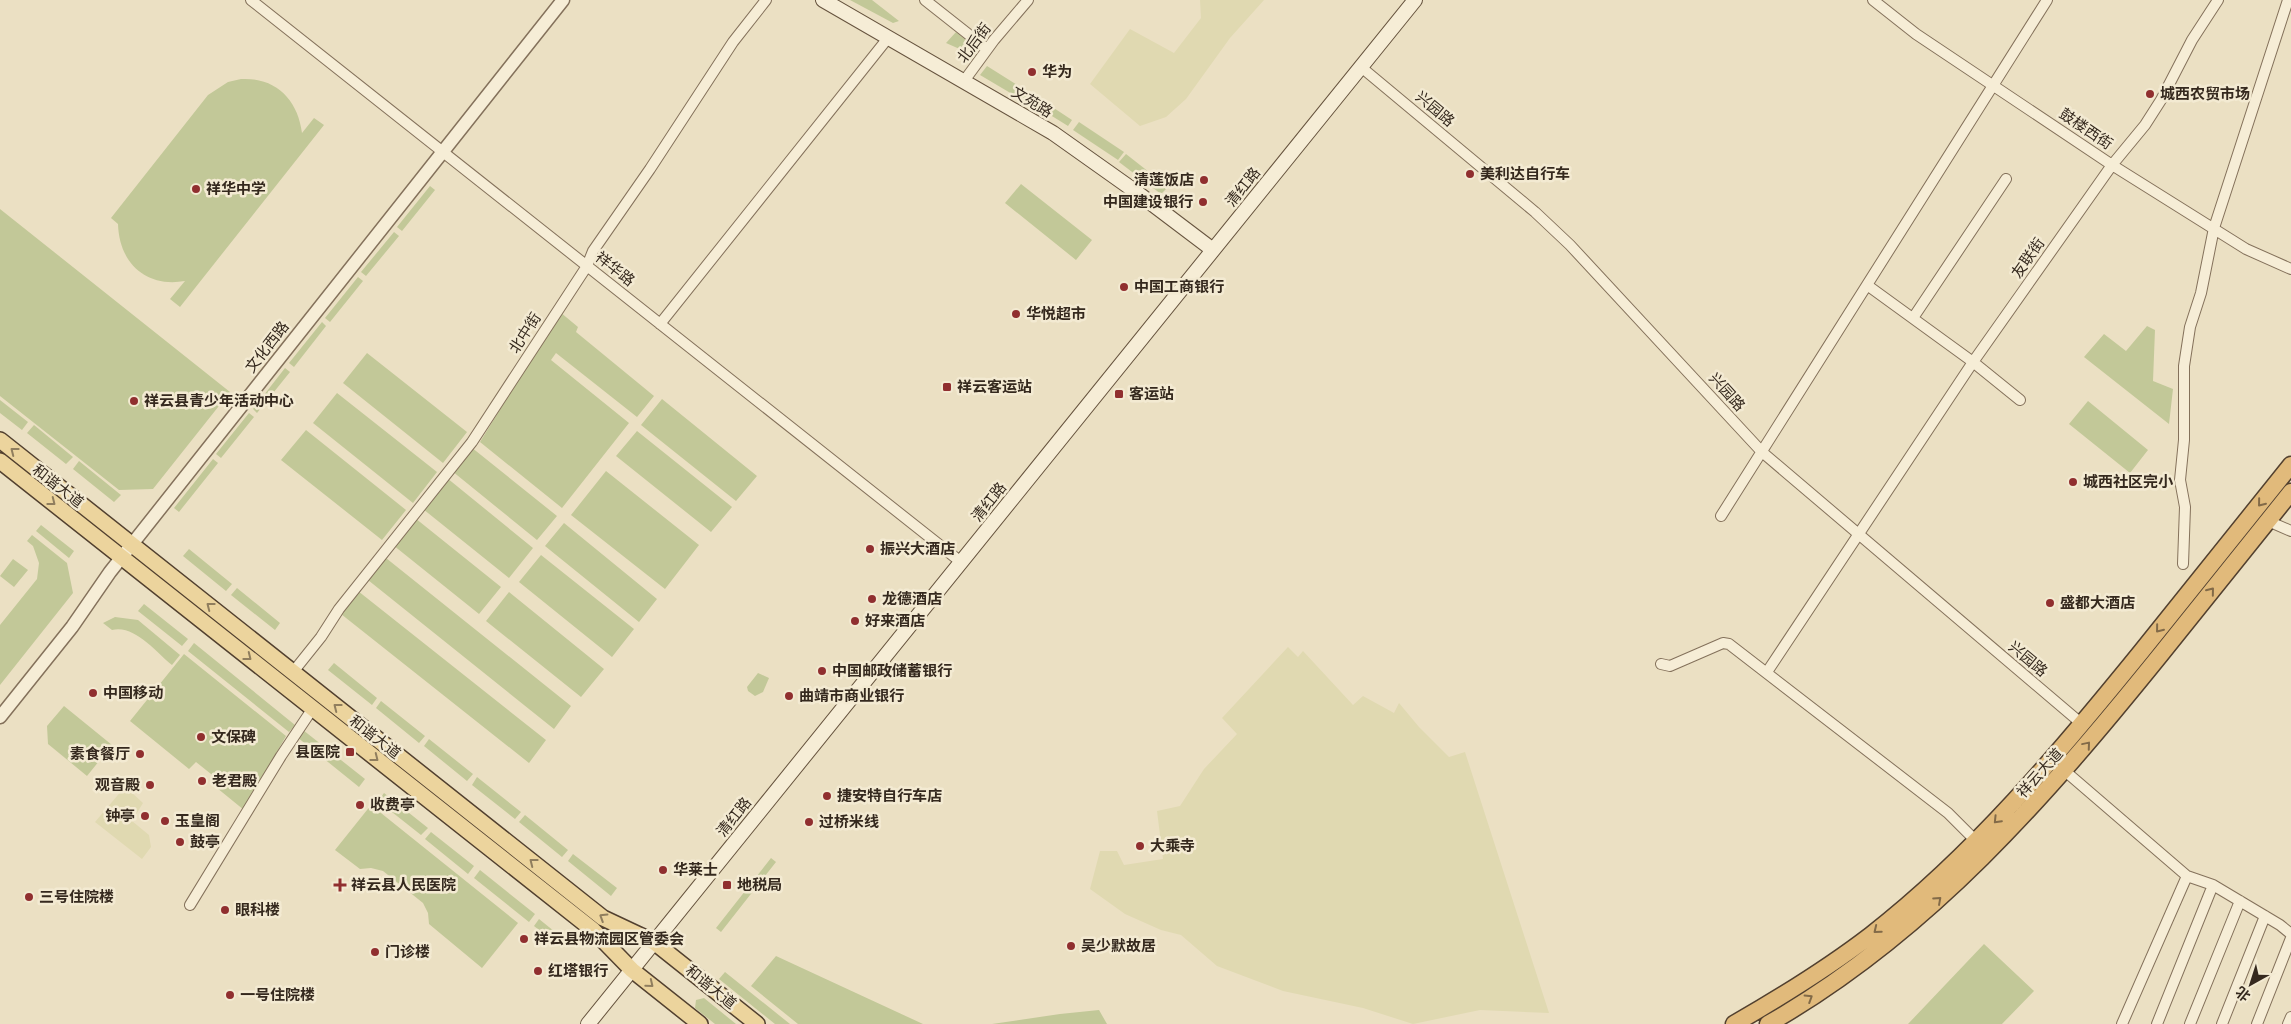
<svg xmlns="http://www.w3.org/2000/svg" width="2291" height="1024" font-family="'Crimson Pro','Noto Sans SC',serif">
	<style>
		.farmland { fill: #e0d9b1 }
		.green { fill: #c2c898 }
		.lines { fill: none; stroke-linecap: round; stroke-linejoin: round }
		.minor-casing { stroke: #84715b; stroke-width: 12 }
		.tertiary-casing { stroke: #84715b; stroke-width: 15 }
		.secondary-casing { stroke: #66533e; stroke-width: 16 }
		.primary-casing { stroke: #52402f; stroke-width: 18 }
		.trunk-casing { stroke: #52402f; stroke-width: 19 }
		.minor { stroke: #f6edd6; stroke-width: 10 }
		.tertiary { stroke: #f6edd6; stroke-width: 12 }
		.secondary { stroke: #f6edd6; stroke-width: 14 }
		.primary { stroke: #ecd49d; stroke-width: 15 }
		.trunk { stroke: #e1ba7b; stroke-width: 16 }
		.oneway { stroke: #907e5e }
		.oneway2 { stroke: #826a48 }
		.poi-dot { fill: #902f2f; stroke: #f3ead2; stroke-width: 2 }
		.labels { text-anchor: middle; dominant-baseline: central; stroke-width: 5; stroke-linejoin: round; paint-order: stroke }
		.street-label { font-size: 15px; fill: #35291e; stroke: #f3ead2 }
		.poi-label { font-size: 15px; font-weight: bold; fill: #35291e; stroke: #f3ead2; text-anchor: start }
	</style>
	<rect width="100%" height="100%" fill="#ebe0c3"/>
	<path class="farmland" d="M1200,0H1264L1230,38L1186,99L1166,117L1140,126L1090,84L1130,29L1174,53L1201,18Z
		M1288,647L1298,657L1303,651L1353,705L1363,696L1394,713L1399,703L1419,727L1449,757L1465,752L1549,1013L1480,1010L1413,1024L1363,1008L1283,991L1217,966L1181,935L1161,930L1125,914L1090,889L1100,851H1117L1124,865L1163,859L1157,811L1180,806L1204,769L1237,734L1222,718Z
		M123,789L126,792L130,791L143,803L132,821L149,835L151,847L142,859L95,822Z"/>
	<path class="green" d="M850,0H872L899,21L893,23Z
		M956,32L976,48L971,54L946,43Z
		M987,66L1025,90L1019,98L980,75Z
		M241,79C276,77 298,100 302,133L314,118L324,125L180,307L170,299L185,281C145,288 119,262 118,224L111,218L208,95L228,82Z
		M1028,91L1072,120L1068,126L1023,98Z
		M1079,122L1124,152L1118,160L1073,130Z
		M1126,154L1168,187L1161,194L1119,162Z
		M1021,184L1092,240L1076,260L1005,203Z
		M430,186L435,190L402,231L397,227Z
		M0,209L230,392L153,489L119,490L0,396Z
		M394,232L399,236L366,276L361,272Z
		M358,277L363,281L330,322L325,318Z
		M560,312L578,327L576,332L654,396L637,417L556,353L551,360L629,423L562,508L480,442Z
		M322,322L326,326L294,367L289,363Z
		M2147,326L2155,330L2153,381L2173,389L2169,424L2084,357L2104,334L2126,351Z
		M367,353L467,432L443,463L343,383Z
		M285,368L290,372L257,413L253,409Z
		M337,393L437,472L413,503L313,423Z
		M662,399L757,476L736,501L641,425Z
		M0,400L28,422L22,430L0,413Z
		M2088,401L2148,450L2130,473L2069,424Z
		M249,413L254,417L221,458L216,454Z
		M34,425L73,457L66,464L27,433Z
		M306,430L406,510L382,540L281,460Z
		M637,431L732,507L711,532L616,456Z
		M471,447L557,516L537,540L452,471Z
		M213,459L218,463L179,512L174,508Z
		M79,461L121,495L114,502L73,469Z
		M606,471L699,545L665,589L571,515Z
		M447,478L533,548L509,578L423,509Z
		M415,518L501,587L479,614L393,545Z
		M564,523L657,599L639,622L545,546Z
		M41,525L74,551L69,558L36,531Z
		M32,535L67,563L73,593L0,685V625L37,579L39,563L33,546L27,541Z
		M189,549L232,584L226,591L183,556Z
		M541,555L634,629L612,657L519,582Z
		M386,558L571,706L554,729L368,580Z
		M13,559L28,570L14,587L0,576Z
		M237,588L280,623L275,630L231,595Z
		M358,591L546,740L529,763L341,614Z
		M509,592L604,669L581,697L486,621Z
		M144,604L188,639L182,646L138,611Z
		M115,617L138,620L180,655L172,665C156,652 134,624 112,630L103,623Z
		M194,643L295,725L289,732L188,651Z
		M184,654L286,736L244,810L217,788L221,782L196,762L189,769L130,721Z
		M334,663L377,698L372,705L328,670Z
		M758,673L769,678L763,692L755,696L748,691L747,687Z
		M381,701L425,736L419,743L376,708Z
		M64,706L112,745L87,776L48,744L47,726Z
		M303,730L365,779L359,787L297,737Z
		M429,739L473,774L467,781L424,746Z
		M477,777L521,812L515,819L472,785Z
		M384,793L428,828L421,835L378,801Z
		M371,805L518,923L482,968L429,924L428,913L423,903L383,871L371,868L360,869L335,850Z
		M525,815L568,850L562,857L519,822Z
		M431,832L474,866L468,874L425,839Z
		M573,854L617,888L611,896L568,861Z
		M771,858L776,862L721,932L716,928Z
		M480,870L535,914L529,922L474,878Z
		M539,919L565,940L560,947L534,926Z
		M1984,944L2034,991L2002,1024H1908Z
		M776,956L923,1024H798L751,986Z
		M725,972L790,1024H775L719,979Z
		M704,998L736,1024H715L695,1008L696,1000Z
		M1099,1010L1107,1024H992L1060,1014Z"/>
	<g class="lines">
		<defs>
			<path id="minor" d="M251,0L961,562
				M925,0L987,49
				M1873,0L1916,34L2112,165L2246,249L2291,269
				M1361,67L1535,212L1570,245L1762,452L2082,724
				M964,81L994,40L1028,0
				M1867,285L1973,362L2020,400
				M1913,318L2006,179
				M660,324L888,38
				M1721,516L2047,0
				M2268,521L2291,531
				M2183,564L2185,507L2180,480L2184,440V366L2190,327L2201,293L2214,228L2288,0
				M1661,664L1670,666L1723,643L1729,644L1948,813L1976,841
				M293,672L321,637L339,609L472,442L587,266L593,251L650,169L733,42L766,0
				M1767,672L1973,362L2112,165L2145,125L2161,100L2192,40L2218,0
				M2065,771L2187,876L2213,885L2280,925L2291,934
				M190,905L281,756L313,708
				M2122,1024L2187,876
				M2157,1024L2213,885
				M2190,1024L2240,901
				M2222,1024L2265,916
				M2257,1024L2291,938
				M2288,1024L2291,1017"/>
			<path id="tertiary" d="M0,717L72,627L110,572L563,0"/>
			<path id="secondary" d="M823,0L1053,133L1139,194L1213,250
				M588,1024L1415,0"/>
			<path id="primary" d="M0,440L603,918L654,942L757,1024
				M0,461L593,930L632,970L700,1024"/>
			<path id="trunk" d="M1734,1024C1781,997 1828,968 1871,935C1975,854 2059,753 2141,652C2191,589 2241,527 2291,465
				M1768,1024C1928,933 2047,795 2161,654C2204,600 2248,546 2291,492"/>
		</defs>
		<use href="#minor" class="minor-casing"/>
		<use href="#tertiary" class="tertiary-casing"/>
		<use href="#secondary" class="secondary-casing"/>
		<use href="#primary" class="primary-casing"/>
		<use href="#trunk" class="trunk-casing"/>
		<use href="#minor" class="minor"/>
		<use href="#tertiary" class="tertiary"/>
		<use href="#secondary" class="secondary"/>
		<use href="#primary" class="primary"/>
		<use href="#trunk" class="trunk"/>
	</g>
	<defs><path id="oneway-chevron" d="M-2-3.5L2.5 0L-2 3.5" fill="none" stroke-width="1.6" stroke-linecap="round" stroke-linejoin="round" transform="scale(1.25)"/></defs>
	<g class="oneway">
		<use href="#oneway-chevron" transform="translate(14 451) rotate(-142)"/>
		<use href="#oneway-chevron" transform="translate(52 502) rotate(38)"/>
		<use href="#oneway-chevron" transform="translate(210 606) rotate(-142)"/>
		<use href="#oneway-chevron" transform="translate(248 657) rotate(38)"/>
		<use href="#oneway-chevron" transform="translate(337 707) rotate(-142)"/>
		<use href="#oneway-chevron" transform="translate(375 758) rotate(38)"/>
		<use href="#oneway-chevron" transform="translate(533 862) rotate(-142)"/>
		<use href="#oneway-chevron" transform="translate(603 917) rotate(-148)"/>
		<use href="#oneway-chevron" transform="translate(650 984) rotate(39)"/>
	</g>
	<g class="oneway2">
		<use href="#oneway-chevron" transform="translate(2261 503) rotate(129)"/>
		<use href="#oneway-chevron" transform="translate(2211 591) rotate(-51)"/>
		<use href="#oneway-chevron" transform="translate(2159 629) rotate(129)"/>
		<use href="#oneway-chevron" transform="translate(2087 745) rotate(-50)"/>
		<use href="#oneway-chevron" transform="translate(1997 820) rotate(134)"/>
		<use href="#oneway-chevron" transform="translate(1938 900) rotate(-42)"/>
		<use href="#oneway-chevron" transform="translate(1877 930) rotate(141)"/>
		<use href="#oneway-chevron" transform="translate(1809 998) rotate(-32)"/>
	</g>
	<g class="poi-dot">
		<circle cx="1032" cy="72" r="5"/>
		<circle cx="2150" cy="94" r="5"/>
		<circle cx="1470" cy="174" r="5"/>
		<circle cx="1204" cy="180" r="5"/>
		<circle cx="196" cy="189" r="5"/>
		<circle cx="1203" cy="202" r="5"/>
		<circle cx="1124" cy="287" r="5"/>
		<circle cx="1016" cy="314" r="5"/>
		<rect x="942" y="382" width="10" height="10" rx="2.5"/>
		<rect x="1114" y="389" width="10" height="10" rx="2.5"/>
		<circle cx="134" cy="401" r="5"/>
		<circle cx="2073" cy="482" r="5"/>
		<circle cx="870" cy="549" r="5"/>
		<circle cx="872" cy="599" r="5"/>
		<circle cx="2050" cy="603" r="5"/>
		<circle cx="855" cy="621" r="5"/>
		<circle cx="822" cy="671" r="5"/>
		<circle cx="93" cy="693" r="5"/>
		<circle cx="789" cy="696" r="5"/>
		<circle cx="201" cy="737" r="5"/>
		<rect x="345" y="747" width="10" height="10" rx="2.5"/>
		<circle cx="140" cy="754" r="5"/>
		<circle cx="202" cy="781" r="5"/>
		<circle cx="150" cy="785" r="5"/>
		<circle cx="827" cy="796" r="5"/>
		<circle cx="360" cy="805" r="5"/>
		<circle cx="145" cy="816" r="5"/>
		<circle cx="165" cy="821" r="5"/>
		<circle cx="809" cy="822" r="5"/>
		<circle cx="180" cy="842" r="5"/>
		<circle cx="1140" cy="846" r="5"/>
		<circle cx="663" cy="870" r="5"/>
		<path d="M337.5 877.5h5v5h5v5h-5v5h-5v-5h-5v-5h5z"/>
		<rect x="722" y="880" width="10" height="10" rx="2.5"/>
		<circle cx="29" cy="897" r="5"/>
		<circle cx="225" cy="910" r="5"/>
		<circle cx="524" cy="939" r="5"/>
		<circle cx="1071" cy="946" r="5"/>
		<circle cx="375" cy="952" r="5"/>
		<circle cx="538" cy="971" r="5"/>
		<circle cx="230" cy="995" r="5"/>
	</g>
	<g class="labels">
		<g class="street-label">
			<text transform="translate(974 43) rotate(-53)">北后街</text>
			<text transform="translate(1032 102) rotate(31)">文苑路</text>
			<text transform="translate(1435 109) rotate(40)">兴园路</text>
			<text transform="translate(2086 129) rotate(34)">鼓楼西街</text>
			<text transform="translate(1243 187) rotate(-51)">清红路</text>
			<text transform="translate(2028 258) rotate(-55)">友联街</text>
			<text transform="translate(615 269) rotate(38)">祥华路</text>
			<text transform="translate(525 333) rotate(-57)">北中街</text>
			<text transform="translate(267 347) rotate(-52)">文化西路</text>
			<text transform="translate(1727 392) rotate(48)">兴园路</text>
			<text transform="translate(58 486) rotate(38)">和谐大道</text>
			<text transform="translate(989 502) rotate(-51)">清红路</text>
			<text transform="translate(2028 659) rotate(40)">兴园路</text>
			<text transform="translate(375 737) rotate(38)">和谐大道</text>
			<text transform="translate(2040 773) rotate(-48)">祥云大道</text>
			<text transform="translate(734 817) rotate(-51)">清红路</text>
			<text transform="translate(711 987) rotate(39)">和谐大道</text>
		</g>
		<g class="poi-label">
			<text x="1042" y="72">华为</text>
			<text x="2160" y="94">城西农贸市场</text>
			<text x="1480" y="174">美利达自行车</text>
			<text x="1194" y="180" text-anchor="end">清莲饭店</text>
			<text x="206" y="189">祥华中学</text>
			<text x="1193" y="202" text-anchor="end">中国建设银行</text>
			<text x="1134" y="287">中国工商银行</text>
			<text x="1026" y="314">华悦超市</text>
			<text x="957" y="387">祥云客运站</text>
			<text x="1129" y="394">客运站</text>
			<text x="144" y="401">祥云县青少年活动中心</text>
			<text x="2083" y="482">城西社区完小</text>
			<text x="880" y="549">振兴大酒店</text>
			<text x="882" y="599">龙德酒店</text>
			<text x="2060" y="603">盛都大酒店</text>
			<text x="865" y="621">好来酒店</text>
			<text x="832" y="671">中国邮政储蓄银行</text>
			<text x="103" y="693">中国移动</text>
			<text x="799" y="696">曲靖市商业银行</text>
			<text x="211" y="737">文保碑</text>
			<text x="340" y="752" text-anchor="end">县医院</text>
			<text x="130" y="754" text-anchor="end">素食餐厅</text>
			<text x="212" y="781">老君殿</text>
			<text x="140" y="785" text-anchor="end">观音殿</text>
			<text x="837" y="796">捷安特自行车店</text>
			<text x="370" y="805">收费亭</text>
			<text x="135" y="816" text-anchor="end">钟亭</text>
			<text x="175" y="821">玉皇阁</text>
			<text x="819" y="822">过桥米线</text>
			<text x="190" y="842">鼓亭</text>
			<text x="1150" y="846">大乘寺</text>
			<text x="673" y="870">华莱士</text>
			<text x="351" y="885">祥云县人民医院</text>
			<text x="737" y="885">地税局</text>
			<text x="39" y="897">三号住院楼</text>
			<text x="235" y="910">眼科楼</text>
			<text x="534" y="939">祥云县物流园区管委会</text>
			<text x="1081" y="946">吴少默故居</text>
			<text x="385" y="952">门诊楼</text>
			<text x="548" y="971">红塔银行</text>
			<text x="240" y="995">一号住院楼</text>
		</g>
	</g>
	<g transform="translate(2251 984) rotate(219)" stroke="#f3ead2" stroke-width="4" paint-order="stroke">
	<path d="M0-4L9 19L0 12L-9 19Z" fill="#35291e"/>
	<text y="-8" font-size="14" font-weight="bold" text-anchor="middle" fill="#35291e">北</text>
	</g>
</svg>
